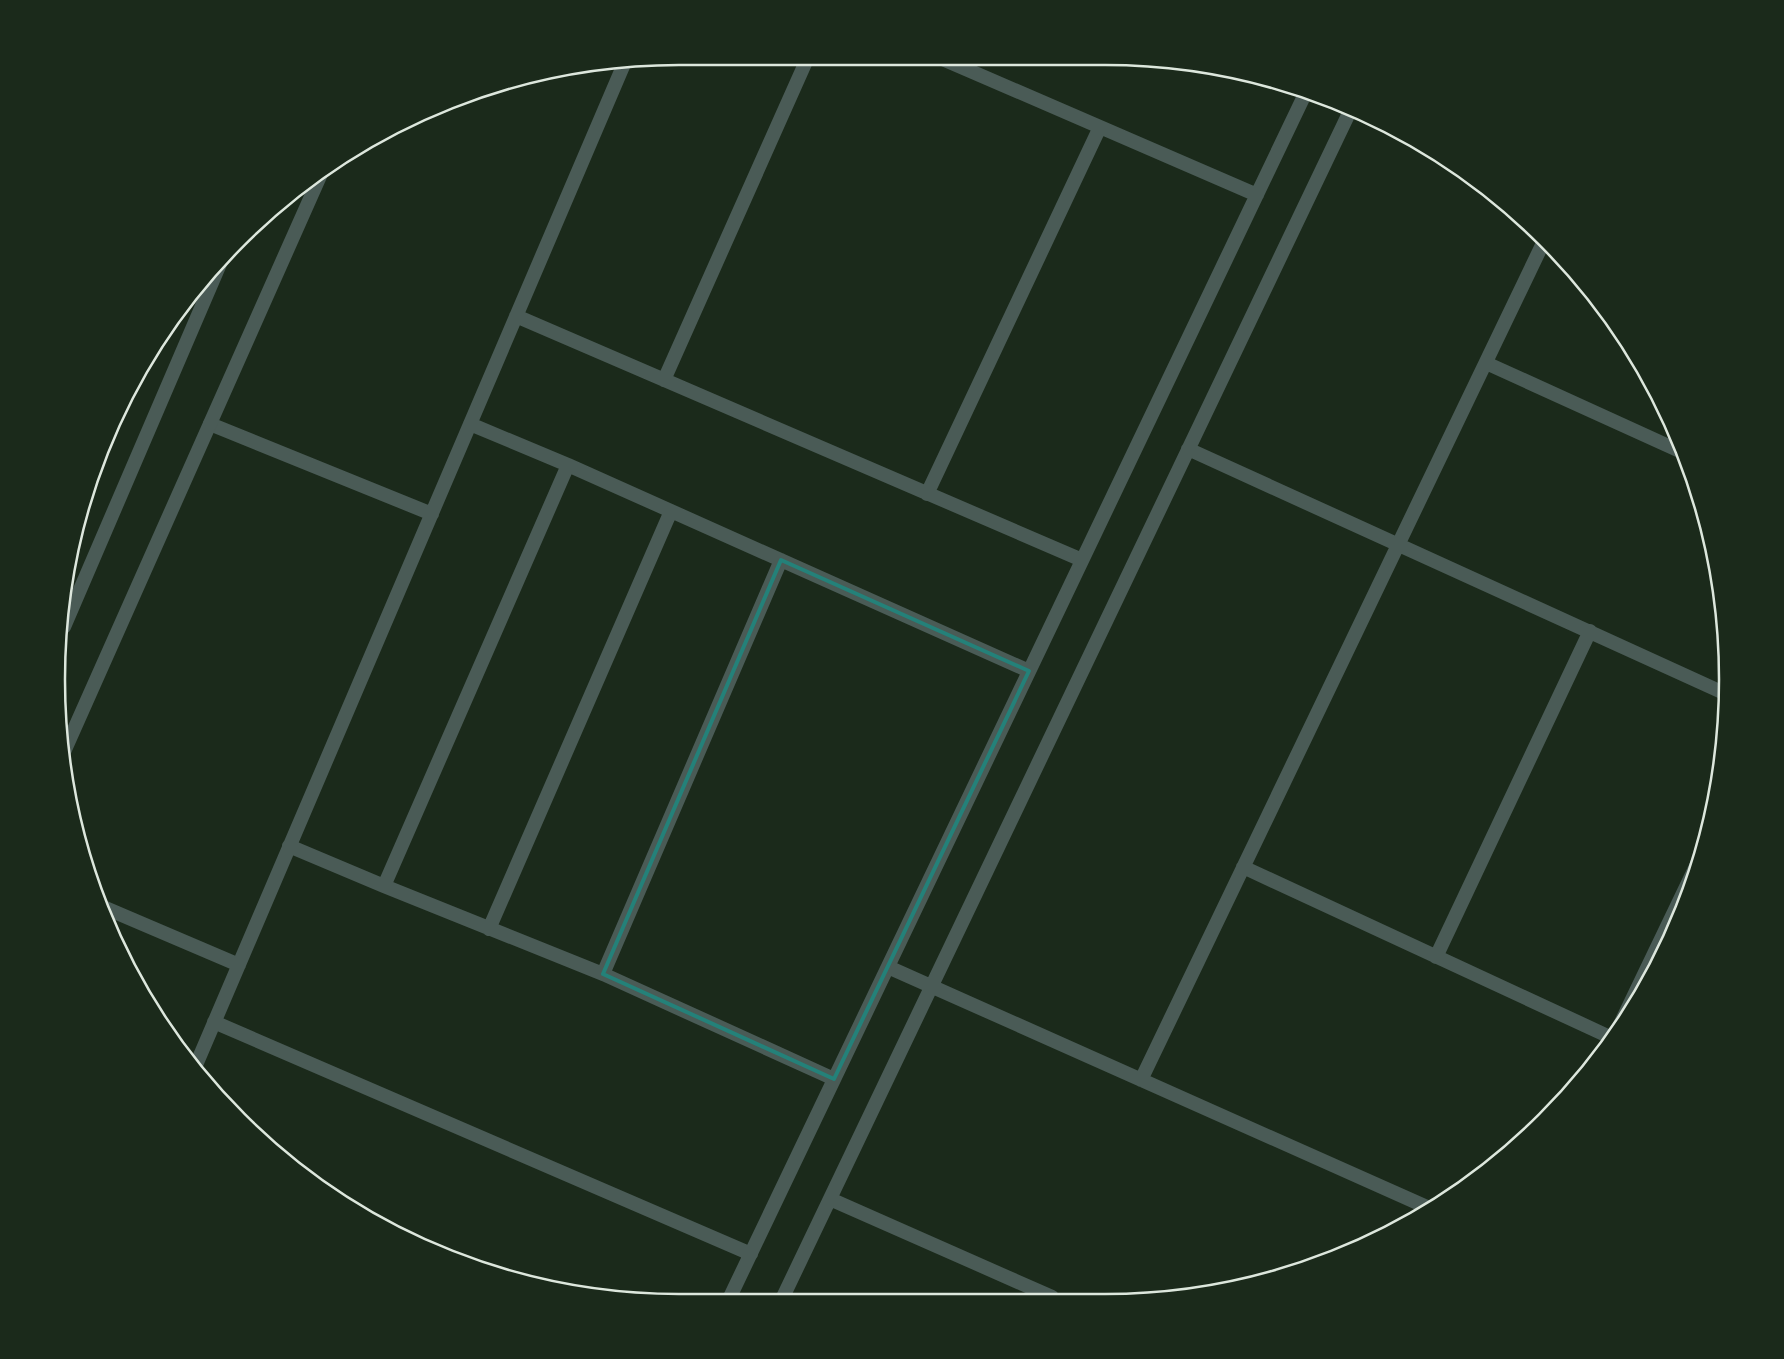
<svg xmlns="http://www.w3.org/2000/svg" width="1784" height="1359" font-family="'Source Sans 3',sans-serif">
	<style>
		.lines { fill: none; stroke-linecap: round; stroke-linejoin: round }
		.minor { stroke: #4a5b56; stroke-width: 14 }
		.tertiary { stroke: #4a5b56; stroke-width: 14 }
		.marked { fill: none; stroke: #248179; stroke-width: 4; stroke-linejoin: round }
		.rim { fill: none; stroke: #dde7dd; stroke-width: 2.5 }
	</style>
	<rect width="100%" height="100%" fill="#1b2a1b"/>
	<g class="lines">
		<path class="minor" d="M938,57L1257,195
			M516,316L1082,560
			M1486,363L1684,453
			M664,380L808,57
			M210,424L432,514
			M470,424L568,465L1029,671
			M1188,449L1726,694
			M927,494L1100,127
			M289,846L384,886L603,974L834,1079
			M1243,867L1612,1038
			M384,886L568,465
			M103,907L239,965
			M489,929L671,511
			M1436,957L1590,631
			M888,967L1429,1208
			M603,974L781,560
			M214,1022L751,1254
			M1615,1035L1697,864
			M196,1065L624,64
			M1141,1080L1545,239
			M830,1199L1052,1297
			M730,1297L1306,92
			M783,1297L1351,109"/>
		<path class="tertiary" d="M64,627L223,257
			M64,752L321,174"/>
	</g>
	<path class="marked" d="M781,560L1029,671L834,1079L603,974Z"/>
	<path d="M0 0H1784V1359H0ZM679 65H1105A614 614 0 0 1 1719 679V680A614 614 0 0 1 1105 1294H679A614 614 0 0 1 65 680V679A614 614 0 0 1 679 65Z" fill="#1b2a1b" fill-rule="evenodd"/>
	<path class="rim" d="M679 65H1105A614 614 0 0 1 1719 679V680A614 614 0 0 1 1105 1294H679A614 614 0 0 1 65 680V679A614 614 0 0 1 679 65Z"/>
</svg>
